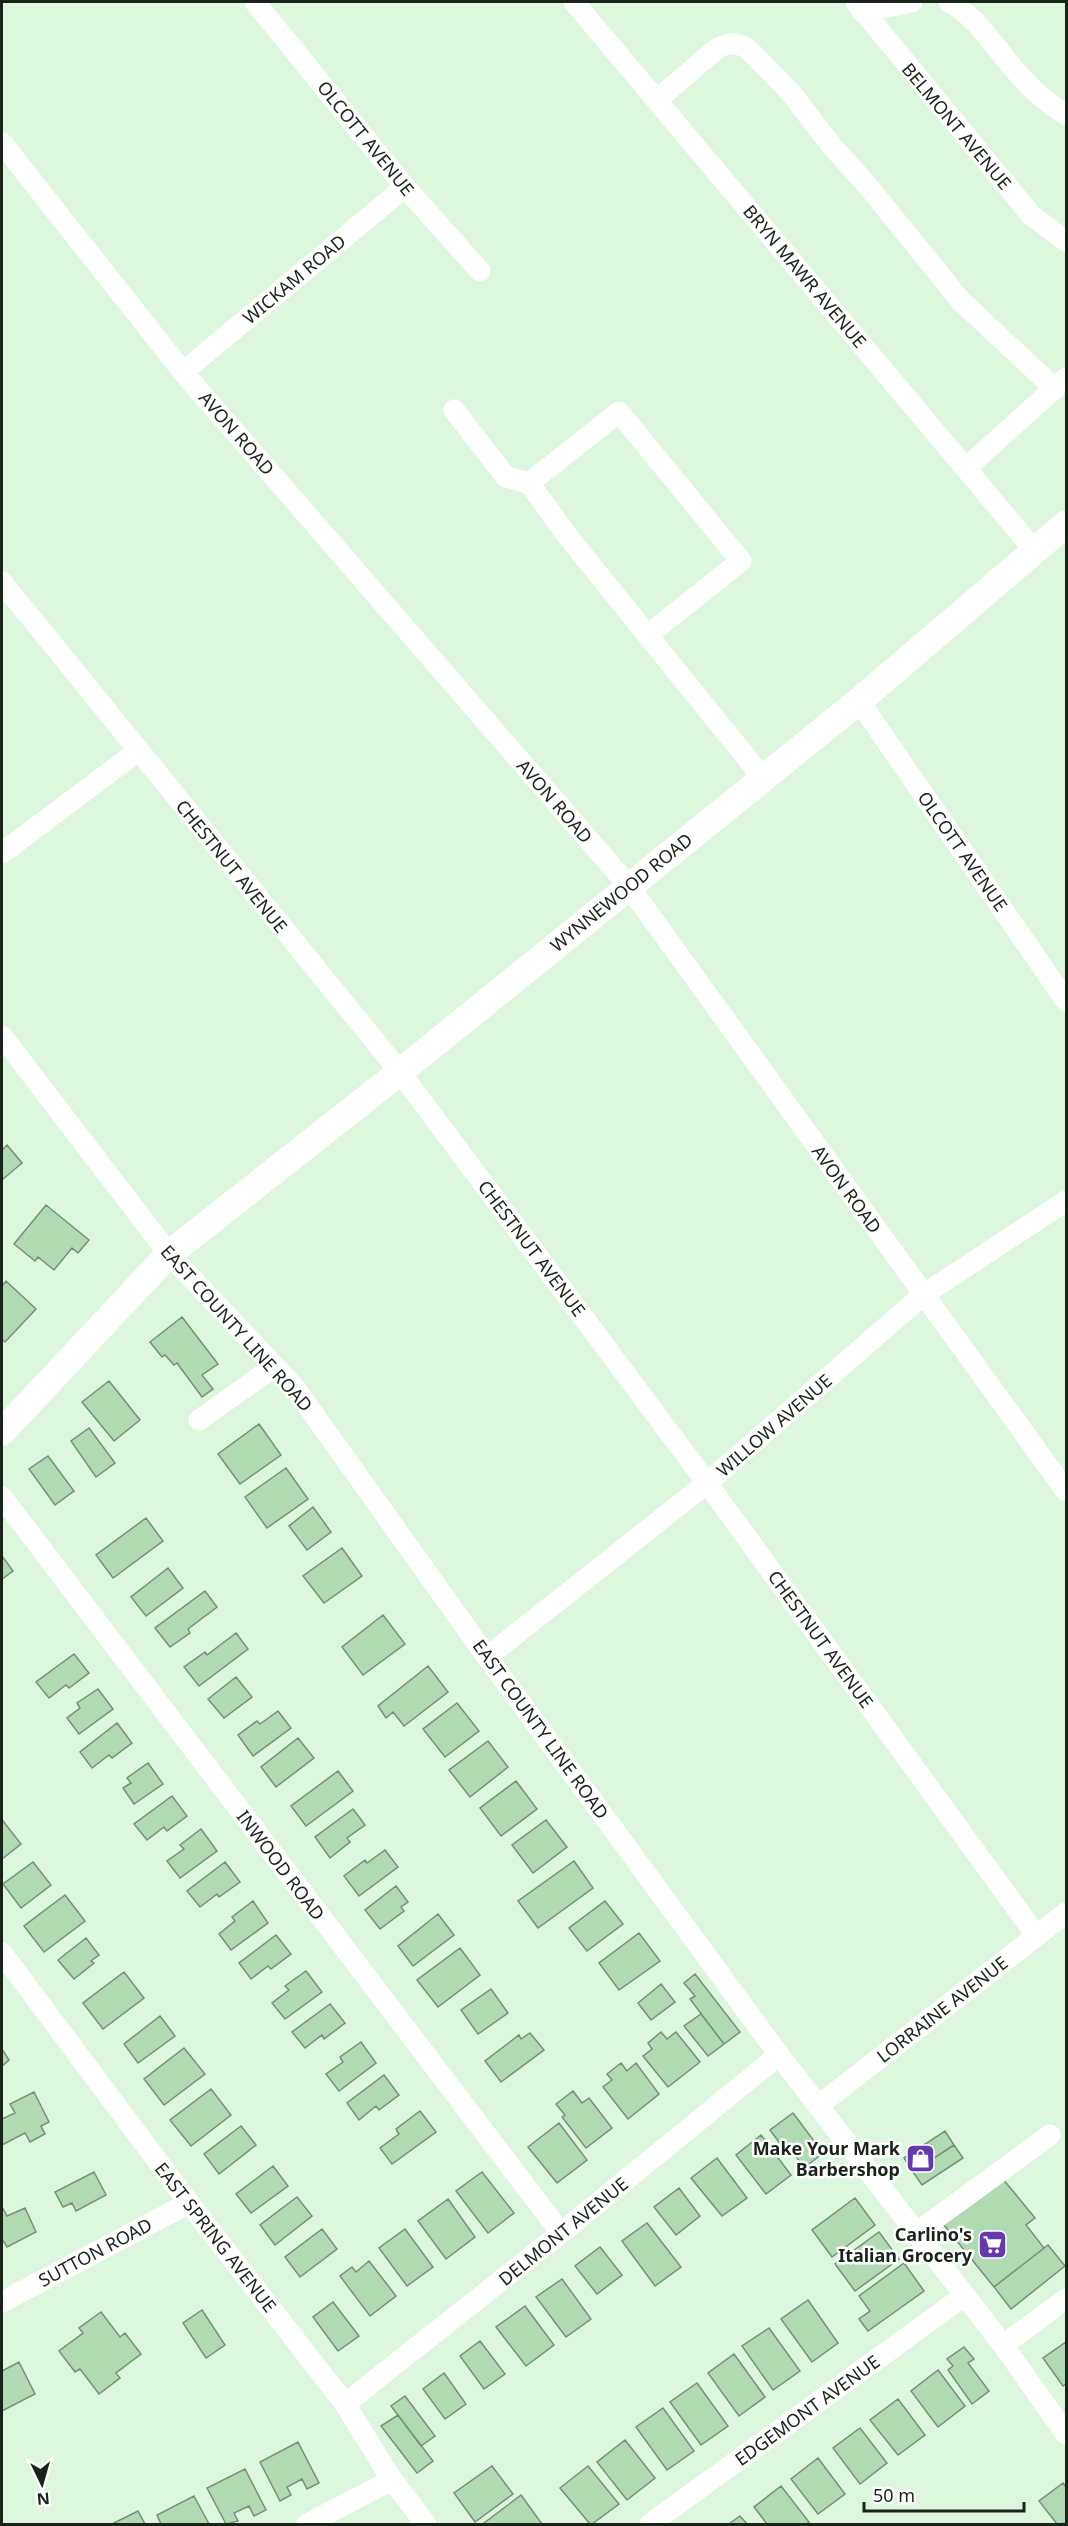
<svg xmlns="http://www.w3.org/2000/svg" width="1068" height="2526" font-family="'Noto Sans',sans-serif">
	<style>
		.building { fill: #b0dab2; stroke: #778f78; stroke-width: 1.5 }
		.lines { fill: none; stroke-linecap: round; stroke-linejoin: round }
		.minor { stroke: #fff; stroke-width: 21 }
		.major { stroke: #fff; stroke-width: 27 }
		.labels { text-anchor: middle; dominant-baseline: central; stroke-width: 5; stroke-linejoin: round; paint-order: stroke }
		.street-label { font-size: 18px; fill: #1a231a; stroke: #fff }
		.poi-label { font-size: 18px; font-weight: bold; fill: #1a231a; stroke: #fff; text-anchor: end }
	</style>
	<rect width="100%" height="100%" fill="#ddf7de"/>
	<path class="building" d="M7,1145L22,1163L2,1180V1150Z
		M46,1205L89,1240L78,1253L72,1248L54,1270L38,1257L35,1261L14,1244Z
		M6,1281L36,1309L5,1342L2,1339V1286Z
		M182,1317L218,1364L202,1375L213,1389L202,1397L177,1363L174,1365L165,1355L162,1357L150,1342Z
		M109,1381L140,1420L114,1441L82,1402Z
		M259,1424L281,1455L240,1484L218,1454Z
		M89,1428L115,1463L96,1477L71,1441Z
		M48,1456L74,1491L55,1505L29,1469Z
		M286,1468L308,1499L267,1528L245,1497Z
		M313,1507L331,1532L307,1550L289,1526Z
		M146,1518L163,1541L113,1578L96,1555Z
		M342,1548L362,1576L324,1603L303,1576Z
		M2,1556L13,1571L2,1579Z
		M168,1568L183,1588L146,1616L131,1597Z
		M205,1591L217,1607L188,1629L190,1633L170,1647L155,1628Z
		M383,1615L405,1644L363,1675L342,1647Z
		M236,1633L248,1649L199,1686L184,1667L205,1652L207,1655Z
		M74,1654L89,1673L69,1688L66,1685L49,1698L36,1682Z
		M428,1666L448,1692L404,1726L393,1712L386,1718L378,1706Z
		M236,1677L252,1697L224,1718L208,1699Z
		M98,1689L113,1709L79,1734L67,1718L80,1708L77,1703Z
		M457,1703L479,1731L445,1757L423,1729Z
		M278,1711L291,1728L253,1756L238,1735L257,1721L260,1724Z
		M117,1723L132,1743L112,1758L109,1755L92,1768L80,1752Z
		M298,1738L314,1758L276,1787L261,1767Z
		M488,1741L508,1767L470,1797L449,1770Z
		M148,1763L163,1784L134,1804L123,1788L131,1783L127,1778Z
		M338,1771L353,1791L306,1826L291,1806Z
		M516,1781L537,1809L501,1836L480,1808Z
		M172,1796L187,1816L167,1831L164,1827L147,1840L134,1824Z
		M353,1809L365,1825L347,1838L350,1842L330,1858L315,1837Z
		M546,1820L567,1847L533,1873L512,1845Z
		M3,1821L21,1844L2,1859V1822Z
		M201,1829L217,1851L180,1878L167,1861L184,1849L180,1845Z
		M385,1850L398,1867L359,1896L344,1876L365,1860L367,1863Z
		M574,1861L593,1888L538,1928L518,1901Z
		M33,1862L51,1885L21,1908L3,1884Z
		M225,1862L240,1882L219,1897L217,1894L200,1907L187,1891Z
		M396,1886L408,1902L401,1907L404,1911L380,1929L365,1910Z
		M65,1895L85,1921L44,1952L24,1926Z
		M253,1901L268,1923L231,1950L219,1934L235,1921L232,1917Z
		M605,1901L623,1924L587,1951L569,1928Z
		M438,1914L454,1935L413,1966L398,1946Z
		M639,1933L660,1961L619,1990L599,1963Z
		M276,1935L291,1954L271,1969L268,1966L251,1979L239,1963Z
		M86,1938L99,1955L91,1961L94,1963L74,1979L58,1960Z
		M460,1948L480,1975L438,2007L417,1980Z
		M306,1971L322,1992L285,2019L272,2003L289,1990L285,1986Z
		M124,1972L144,1998L103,2029L83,2003Z
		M695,1974L740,2032L724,2044L690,1999L695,1996L684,1983Z
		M661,1984L675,2002L651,2020L638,2003Z
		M491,1989L508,2013L478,2034L461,2010Z
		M330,2004L345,2023L324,2039L322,2035L305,2048L292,2032Z
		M701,2014L724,2044L708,2056L684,2026Z
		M160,2016L175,2036L138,2063L124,2044Z
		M661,2032L667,2039L676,2032L700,2062L668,2087L643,2056L652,2049L648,2043Z
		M530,2033L544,2050L501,2082L485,2061L519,2035L521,2039Z
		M361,2042L376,2063L339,2091L326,2074L343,2062L340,2057Z
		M184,2048L205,2074L164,2105L144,2079Z
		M2,2049L9,2060L2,2066Z
		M621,2063L627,2071L636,2063L659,2094L628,2119L603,2087L612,2080L607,2074Z
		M384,2075L399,2095L379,2110L376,2106L359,2120L347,2103Z
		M211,2089L231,2115L191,2146L170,2120Z
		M573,2091L582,2103L589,2098L612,2128L586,2148L562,2117L565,2115L556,2104Z
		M34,2092L49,2122L41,2126L45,2134L30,2142L25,2133L2,2145V2119L15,2113L10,2104Z
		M420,2111L436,2132L392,2164L380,2148L399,2134L396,2129Z
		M793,2113L823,2153L804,2168L788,2145L784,2149L770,2130Z
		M559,2123L587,2160L557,2183L528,2147Z
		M241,2126L256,2145L219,2174L204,2154Z
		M945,2131L954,2145L913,2172L904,2158Z
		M761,2135L791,2175L766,2194L736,2155Z
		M954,2145L963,2158L922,2185L913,2172Z
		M717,2158L747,2198L722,2216L691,2178Z
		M273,2166L288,2186L251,2213L236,2194Z
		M94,2172L106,2195L76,2211L72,2203L63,2207L55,2192Z
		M482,2172L514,2213L488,2233L456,2191Z
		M1003,2179L1035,2218L1026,2225L1044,2248L994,2287L944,2225Z
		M679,2188L700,2216L676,2235L654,2207Z
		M297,2197L312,2216L275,2245L260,2225Z
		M855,2198L875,2225L832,2257L812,2230Z
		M448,2199L475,2237L446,2259L418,2221Z
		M2,2207L7,2216L25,2208L36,2232L7,2247L2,2239Z
		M647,2223L681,2267L655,2286L622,2241Z
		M322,2229L337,2249L300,2277L285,2257Z
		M405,2229L433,2267L407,2286L379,2248Z
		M879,2232L899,2259L855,2291L835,2264Z
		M1048,2245L1065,2266L1011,2309L994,2287Z
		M600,2247L622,2275L597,2294L575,2266Z
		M369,2261L396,2296L370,2316L340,2276L352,2267L356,2272Z
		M904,2263L924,2291L868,2331L859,2319L870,2311L859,2296Z
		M562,2279L591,2319L566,2337L536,2297Z
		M808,2300L838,2343L812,2362L781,2319Z
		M333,2302L359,2336L338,2351L313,2317Z
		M525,2306L554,2345L526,2366L496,2327Z
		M202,2310L225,2345L206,2358L183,2323Z
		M101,2312L120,2337L125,2333L141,2354L116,2373L120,2378L99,2394L80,2369L75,2372L59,2351L83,2333L79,2328Z
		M769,2328L800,2371L773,2390L742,2346Z
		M480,2341L505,2374L484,2389L460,2356Z
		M1066,2342V2384L1063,2386L1043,2358Z
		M964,2347L974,2359L968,2363L989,2391L972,2404L948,2370L953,2366L947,2359Z
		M734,2354L765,2397L739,2416L708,2373Z
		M19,2362L35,2394L2,2411V2371Z
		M938,2370L965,2406L938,2427L911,2391Z
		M444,2373L466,2404L445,2419L423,2389Z
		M697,2383L728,2426L701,2445L670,2402Z
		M405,2396L435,2436L421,2446L391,2406Z
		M898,2399L925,2435L898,2455L870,2420Z
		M663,2408L694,2451L667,2470L636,2427Z
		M398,2415L433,2461L417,2473L381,2426Z
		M860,2428L887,2463L860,2484L833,2448Z
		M625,2440L655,2478L627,2500L597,2462Z
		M298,2442L319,2483L307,2489L302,2479L287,2487L291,2495L280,2501L260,2462Z
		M818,2458L845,2494L818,2514L791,2479Z
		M492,2466L513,2494L475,2522L454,2493Z
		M588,2466L619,2504L592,2524H590L560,2488Z
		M245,2469L266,2510L254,2516L249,2506L234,2513L238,2521L226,2524L207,2488Z
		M1063,2483L1066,2487V2523L1057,2524L1039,2501Z
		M781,2486L809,2522L806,2524H767L754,2507Z
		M521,2495L542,2524H485L484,2523Z
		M194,2496L209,2524H161L157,2515Z
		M138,2511L145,2524H112Z
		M740,2516L747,2524H729Z"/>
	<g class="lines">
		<path class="minor" d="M255,2L405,187L480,271
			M574,2L1035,551
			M856,2L1031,215L1066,241
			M949,2C975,13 1003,59 1023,79C1035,93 1051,105 1066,115
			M862,12L912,2
			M657,100L715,50C728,42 736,42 748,49L791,93L831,145L867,185L961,301L1055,389
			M2,143L183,372L628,885L1066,1491
			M183,372L405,187
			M454,410L506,477L529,483
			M966,468L1066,378
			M2,582L400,1072L707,1483L1036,1935
			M649,634L741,561L619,412L529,483L569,538L763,778
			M859,701L1066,1001
			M2,853L138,751
			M2,1036L169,1254L295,1388L487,1657L779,2055L1003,2345L1066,2434
			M199,1420L274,1367
			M2,1497L561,2233
			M487,1657L707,1483L923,1295L1066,1201
			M2,1953L189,2203L345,2404L392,2480L426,2524
			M818,2106L1066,1913
			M916,2233L1050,2135
			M2,2302L189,2203
			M1003,2345L1066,2299
			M345,2404L561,2233L779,2055
			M307,2524L392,2480
			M650,2524L964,2296"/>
		<path class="major" d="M2,1432L169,1254L400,1072L859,701L1066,524"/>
	</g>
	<defs>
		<symbol id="shop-square" viewBox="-11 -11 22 22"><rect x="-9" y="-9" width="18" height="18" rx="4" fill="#6739b1" stroke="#fff"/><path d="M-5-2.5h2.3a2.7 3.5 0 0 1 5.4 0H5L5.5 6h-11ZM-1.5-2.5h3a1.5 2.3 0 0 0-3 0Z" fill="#fff"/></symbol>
		<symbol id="supermarket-square" viewBox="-11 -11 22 22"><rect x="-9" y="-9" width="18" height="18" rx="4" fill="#6739b1" stroke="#fff"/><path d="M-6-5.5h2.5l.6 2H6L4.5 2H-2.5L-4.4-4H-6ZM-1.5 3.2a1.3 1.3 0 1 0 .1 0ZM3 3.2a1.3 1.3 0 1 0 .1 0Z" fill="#fff"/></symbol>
	</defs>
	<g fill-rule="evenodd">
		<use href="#shop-square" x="904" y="2142" width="33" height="33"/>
		<use href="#supermarket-square" x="976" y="2228" width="33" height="33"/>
	</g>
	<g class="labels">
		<g class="street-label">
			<text transform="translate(957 126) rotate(50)">BELMONT AVENUE</text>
			<text transform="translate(366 138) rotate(51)">OLCOTT AVENUE</text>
			<text transform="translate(805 276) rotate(50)">BRYN MAWR AVENUE</text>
			<text transform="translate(294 279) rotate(-40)">WICKAM ROAD</text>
			<text transform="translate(237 433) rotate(49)">AVON ROAD</text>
			<text transform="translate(555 801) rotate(49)">AVON ROAD</text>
			<text transform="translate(963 851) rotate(55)">OLCOTT AVENUE</text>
			<text transform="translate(232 866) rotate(51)">CHESTNUT AVENUE</text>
			<text transform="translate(621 892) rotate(-39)">WYNNEWOOD ROAD</text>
			<text transform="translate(847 1189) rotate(54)">AVON ROAD</text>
			<text transform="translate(532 1248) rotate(53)">CHESTNUT AVENUE</text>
			<text transform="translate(237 1328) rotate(48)">EAST COUNTY LINE ROAD</text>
			<text transform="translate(774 1425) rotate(-41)">WILLOW AVENUE</text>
			<text transform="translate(821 1639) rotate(54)">CHESTNUT AVENUE</text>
			<text transform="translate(541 1729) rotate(54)">EAST COUNTY LINE ROAD</text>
			<text transform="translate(281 1865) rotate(53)">INWOOD ROAD</text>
			<text transform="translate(942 2009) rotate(-38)">LORRAINE AVENUE</text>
			<text transform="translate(563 2231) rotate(-39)">DELMONT AVENUE</text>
			<text transform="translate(216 2237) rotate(52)">EAST SPRING AVENUE</text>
			<text transform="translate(95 2252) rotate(-28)">SUTTON ROAD</text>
			<text transform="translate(807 2410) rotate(-36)">EDGEMONT AVENUE</text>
		</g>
		<g class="poi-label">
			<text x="900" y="2148">Make Your Mark<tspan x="900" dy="21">Barbershop</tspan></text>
			<text x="972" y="2234">Carlino's<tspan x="972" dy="21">Italian Grocery</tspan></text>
		</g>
	</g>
	<rect width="1068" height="2526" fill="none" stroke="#1a231a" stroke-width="6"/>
	<g transform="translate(42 2484) rotate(175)" stroke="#ffffff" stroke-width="4.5" paint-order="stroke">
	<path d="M0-4.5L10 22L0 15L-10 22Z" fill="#1a231a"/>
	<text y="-9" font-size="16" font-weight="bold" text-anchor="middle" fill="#1a231a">N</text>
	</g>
	<path d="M864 2502v9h160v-9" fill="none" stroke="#1a231a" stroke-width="3"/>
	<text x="873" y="2502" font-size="18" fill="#1a231a" stroke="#ffffff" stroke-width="4.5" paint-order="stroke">50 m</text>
</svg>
